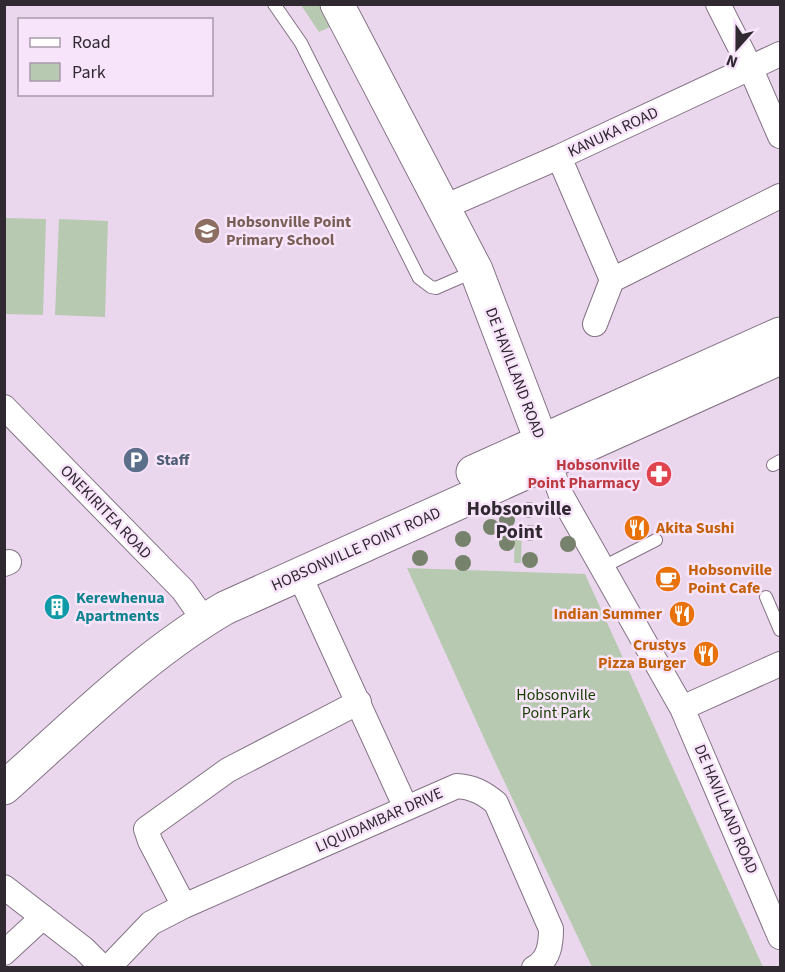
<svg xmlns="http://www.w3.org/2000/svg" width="785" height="972" font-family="'Source Sans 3',sans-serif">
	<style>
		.green { fill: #b7cab1 }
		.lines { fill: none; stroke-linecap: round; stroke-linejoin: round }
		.lane-casing { stroke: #847285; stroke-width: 14 }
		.street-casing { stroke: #847285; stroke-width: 26 }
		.secondary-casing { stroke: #847285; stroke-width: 35 }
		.lane { stroke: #fff; stroke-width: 12 }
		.street { stroke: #fff; stroke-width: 24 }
		.secondary { stroke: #fff; stroke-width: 33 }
		.tree { fill: #76826b }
		.labels { text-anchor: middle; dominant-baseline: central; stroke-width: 5; stroke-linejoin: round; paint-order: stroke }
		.street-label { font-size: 16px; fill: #312931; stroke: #f8e4fa }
		.education-label { font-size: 16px; font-weight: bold; fill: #785e54; stroke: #f8e4fa; text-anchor: start }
		.service-label { font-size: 16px; font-weight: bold; fill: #4e5e75; stroke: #f8e4fa; text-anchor: start }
		.health-label { font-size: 16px; font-weight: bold; fill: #be3a42; stroke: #f8e4fa; text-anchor: end }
		.food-label { font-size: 16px; font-weight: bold; fill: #c56008; stroke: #f8e4fa; text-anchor: start }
		.culture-label { font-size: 16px; font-weight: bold; fill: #0d838f; stroke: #f8e4fa; text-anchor: start }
		.park-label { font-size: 16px; fill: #163d00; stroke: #f8e4fa }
		.quarter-label { font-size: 20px; font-weight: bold; fill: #312931; stroke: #f8e4fa }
	</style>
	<rect width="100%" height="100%" fill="#ebd7ed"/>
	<path class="green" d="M301,5H326L332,26L319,32Z
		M5,218L46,219L43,315L5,314Z
		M59,219L108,221L105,317L55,315Z
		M515,530H522L521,563H514Z
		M407,568L585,574L763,967H592L488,747Z"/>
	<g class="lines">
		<defs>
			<path id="lane" d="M274,4L301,43L419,278L431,287L436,288L475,271
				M773,465L780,461
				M603,567L656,540
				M766,597L780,630"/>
			<path id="street" d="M718,4L750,67L780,136
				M559,157L612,280L780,196
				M444,207L559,157L780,54
				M595,324L612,280
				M4,407L183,590L204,620
				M549,463L561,495L682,708L780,937
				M4,564L9,562
				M299,574L406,808
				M682,708L780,664
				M4,887L84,949L103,968
				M184,906L150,841L146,829L228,770L359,702
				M4,953L43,917
				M108,968L151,923L184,906L457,786C473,787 484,793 496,803L551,929C551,944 549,960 534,968"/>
			<path id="secondary" d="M337,4L476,270L549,461
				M473,472L780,334
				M4,788C75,725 143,656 225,608L780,358"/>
		</defs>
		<use href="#lane" class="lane-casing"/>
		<use href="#street" class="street-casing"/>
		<use href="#secondary" class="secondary-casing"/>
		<use href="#lane" class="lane"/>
		<use href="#street" class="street"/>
		<use href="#secondary" class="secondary"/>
	</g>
	<g class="tree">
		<circle cx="529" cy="510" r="8"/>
		<circle cx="507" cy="520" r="8"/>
		<circle cx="491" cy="527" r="8"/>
		<circle cx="530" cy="533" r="8"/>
		<circle cx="463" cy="539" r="8"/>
		<circle cx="507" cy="543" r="8"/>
		<circle cx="568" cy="544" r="8"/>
		<circle cx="420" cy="558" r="8"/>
		<circle cx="530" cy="560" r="8"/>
		<circle cx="463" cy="563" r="8"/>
	</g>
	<defs>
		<symbol id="school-disc" viewBox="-11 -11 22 22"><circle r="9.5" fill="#8d6e63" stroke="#f8e4fa"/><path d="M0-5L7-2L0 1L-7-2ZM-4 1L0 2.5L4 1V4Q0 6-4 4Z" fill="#fff"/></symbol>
		<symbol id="parking-disc" viewBox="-11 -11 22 22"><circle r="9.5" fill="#5c6f8a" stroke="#f8e4fa"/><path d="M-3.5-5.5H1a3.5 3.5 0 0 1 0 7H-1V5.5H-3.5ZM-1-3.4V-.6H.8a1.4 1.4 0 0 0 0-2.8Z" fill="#fff"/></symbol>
		<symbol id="pharmacy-disc" viewBox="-11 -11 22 22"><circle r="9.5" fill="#e0444e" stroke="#f8e4fa"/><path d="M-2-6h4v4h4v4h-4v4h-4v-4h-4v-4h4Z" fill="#fff"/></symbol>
		<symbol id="restaurant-disc" viewBox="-11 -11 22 22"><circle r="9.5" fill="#e8710a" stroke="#f8e4fa"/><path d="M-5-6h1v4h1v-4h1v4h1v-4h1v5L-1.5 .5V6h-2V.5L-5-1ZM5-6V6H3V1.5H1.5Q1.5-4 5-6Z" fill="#fff"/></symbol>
		<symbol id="cafe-disc" viewBox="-11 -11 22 22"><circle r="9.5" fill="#e8710a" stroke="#f8e4fa"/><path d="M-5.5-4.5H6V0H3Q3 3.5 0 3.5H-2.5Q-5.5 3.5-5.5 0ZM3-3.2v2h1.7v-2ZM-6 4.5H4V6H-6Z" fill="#fff"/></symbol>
		<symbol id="building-disc" viewBox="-11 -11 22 22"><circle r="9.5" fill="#0f9aa8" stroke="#f8e4fa"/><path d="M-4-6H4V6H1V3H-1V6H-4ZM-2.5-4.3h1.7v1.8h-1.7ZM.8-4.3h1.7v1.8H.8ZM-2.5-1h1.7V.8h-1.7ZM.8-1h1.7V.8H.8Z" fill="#fff"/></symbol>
	</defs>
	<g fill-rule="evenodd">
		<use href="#school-disc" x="192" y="216" width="30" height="30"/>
		<use href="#parking-disc" x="121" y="445" width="30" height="30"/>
		<use href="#pharmacy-disc" x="644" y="459" width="30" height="30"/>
		<use href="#restaurant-disc" x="622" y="513" width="30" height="30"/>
		<use href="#cafe-disc" x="653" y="564" width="30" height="30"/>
		<use href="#building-disc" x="42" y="592" width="30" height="30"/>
		<use href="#restaurant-disc" x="667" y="599" width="30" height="30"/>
		<use href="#restaurant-disc" x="691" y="639" width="30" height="30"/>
	</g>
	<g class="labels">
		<g class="street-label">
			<text transform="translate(613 132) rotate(-25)">KANUKA ROAD</text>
			<text transform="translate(515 373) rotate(69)">DE HAVILLAND ROAD</text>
			<text transform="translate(106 512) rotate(46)">ONEKIRITEA ROAD</text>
			<text transform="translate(356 549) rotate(-24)">HOBSONVILLE POINT ROAD</text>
			<text transform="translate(726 809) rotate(67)">DE HAVILLAND ROAD</text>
			<text transform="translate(379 820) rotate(-24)">LIQUIDAMBAR DRIVE</text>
		</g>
		<g class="education-label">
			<text x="226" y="222">Hobsonville Point<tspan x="226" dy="18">Primary School</tspan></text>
		</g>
		<g class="service-label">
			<text x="156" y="460">Staff</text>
		</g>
		<g class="health-label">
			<text x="640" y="465">Hobsonville<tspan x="640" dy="18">Point Pharmacy</tspan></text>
		</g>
		<g class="food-label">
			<text x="656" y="528">Akita Sushi</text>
			<text x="688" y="570">Hobsonville<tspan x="688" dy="18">Point Cafe</tspan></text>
			<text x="662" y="614" text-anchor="end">Indian Summer</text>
			<text x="686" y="645" text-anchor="end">Crustys<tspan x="686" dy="18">Pizza Burger</tspan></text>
		</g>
		<g class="culture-label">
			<text x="76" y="598">Kerewhenua<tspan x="76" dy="18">Apartments</tspan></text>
		</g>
		<g class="park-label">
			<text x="556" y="695">Hobsonville<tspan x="556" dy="18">Point Park</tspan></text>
		</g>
		<g class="quarter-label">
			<text x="519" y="509">Hobsonville<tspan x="519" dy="23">Point</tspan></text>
		</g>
	</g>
	<rect width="785" height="972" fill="none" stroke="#312931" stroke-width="12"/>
	<rect x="18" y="18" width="195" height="78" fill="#f8e4fa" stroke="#a899aa" stroke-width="1.5"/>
	<rect x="30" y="38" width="30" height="9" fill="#ffffff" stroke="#a899aa" stroke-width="1.5"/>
	<text x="72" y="48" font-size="18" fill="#312931">Road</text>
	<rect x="30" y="63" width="30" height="18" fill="#b7cab1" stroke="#a899aa" stroke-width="1.5"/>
	<text x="72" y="78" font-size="18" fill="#312931">Park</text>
	<g transform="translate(737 48) rotate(201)" stroke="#f8e4fa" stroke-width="4.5" paint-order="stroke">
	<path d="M0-4.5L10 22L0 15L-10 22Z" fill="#312931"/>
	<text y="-9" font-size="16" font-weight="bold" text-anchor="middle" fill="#312931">N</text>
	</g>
</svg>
